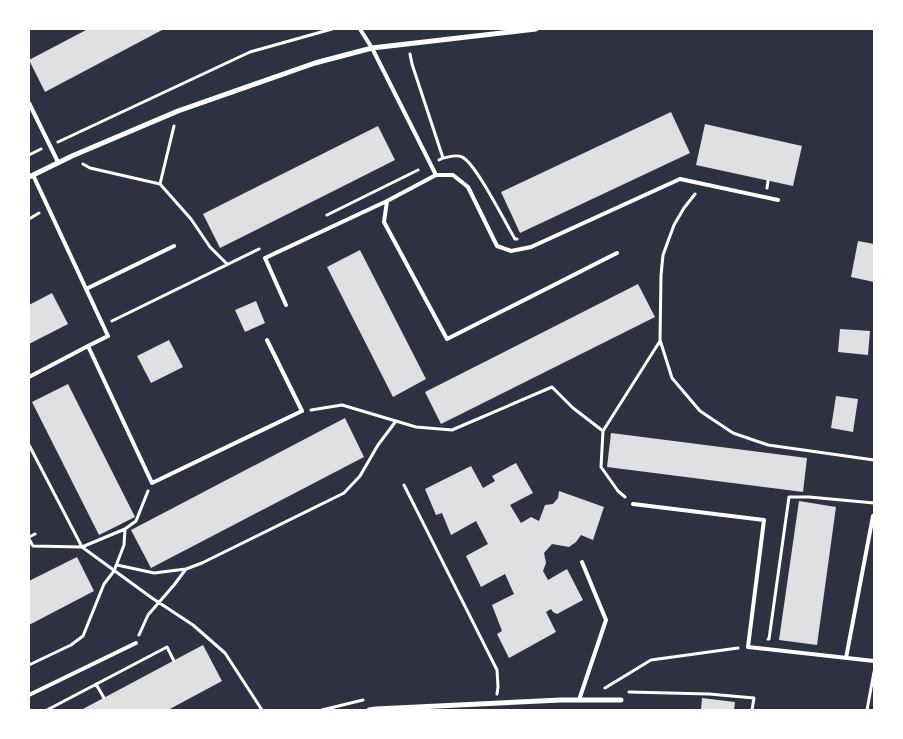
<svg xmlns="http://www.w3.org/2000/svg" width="903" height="739" font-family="Literata,serif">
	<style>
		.building { fill: #e0e0e3 }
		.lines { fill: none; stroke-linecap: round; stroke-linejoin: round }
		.path { stroke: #fff; stroke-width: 3 }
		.service { stroke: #fff; stroke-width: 4 }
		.minor { stroke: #fff; stroke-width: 5 }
	</style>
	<rect width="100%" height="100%" fill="#2d3142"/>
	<path class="building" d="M88,29H164L45,92L29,60Z
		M671,112L690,153L520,233L501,192Z
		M705,124L802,146L793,186L696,165Z
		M378,126L395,160L220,248L203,214Z
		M858,241L874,244V282L851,277Z
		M360,250L426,379L393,397L327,267Z
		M638,284L655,317L441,424L425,392Z
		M52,293L68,324L29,344V305Z
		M256,301L265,323L245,332L235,310Z
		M840,329L870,331L868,355L838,352Z
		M169,340L183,367L151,383L137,356Z
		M68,384L135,517L99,535L32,402Z
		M836,396L858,399L853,432L831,428Z
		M345,418L364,457L151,568L131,530Z
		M611,433L807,458L803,492L607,467Z
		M516,463L533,493L510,505L521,523L531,517L539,521L545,505L553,504L558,498L559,491L604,507L593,540L581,535L576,542L569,547L552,544L544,553L546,563L543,571L548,580L567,569L583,600L557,614L553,612L551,609L546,612L556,632L509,658L497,634L502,631L492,605L514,594L505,574L481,587L466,556L488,544L476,521L451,535L442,513L436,515L425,489L471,466L483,488L495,481L492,476Z
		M799,501L836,507L817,645L779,640Z
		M77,557L94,591L29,625V581Z
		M203,645L222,681L168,710H81Z
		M702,698L735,702L734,710H701Z"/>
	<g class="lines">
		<path class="path" d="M410,54L412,64L443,158L439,160
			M58,142L250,52L332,29
			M29,155L41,149
			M443,158C450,157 456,154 462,157C475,162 506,224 515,239H517
			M83,164L90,168L160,184L191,219L210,247L227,264
			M160,184L174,126
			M767,188L768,181
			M695,194L684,208L674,225L663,255L661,275L660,340L672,378L700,411L733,433L768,445L874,460
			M327,215L418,170
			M29,219L39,213
			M112,321L259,249
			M311,410L342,405L416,427L452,430L552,387L573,408L603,431
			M29,445L82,547L125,529
			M404,485L497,670L498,687L497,694
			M625,497L618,491L601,467L603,431L660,341
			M29,537L35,534
			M29,539L33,546L82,547L152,598L193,625L225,653L262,710
			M117,565L154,573L186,569L202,563L344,493L360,476L378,445L396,421
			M139,635L148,615L174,585L186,569
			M768,639H769L789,497H809L874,503
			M29,665L71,645L83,636L104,584L114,571L124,545L125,529L136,521L148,491
			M96,684L104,698
			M605,688L651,660L738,648
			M629,692L709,694L754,698L752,710
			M29,709V710
			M47,710L167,647L174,661
			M322,710L363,700
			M867,710L874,672"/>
		<path class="service" d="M360,29L372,48L436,175H453L468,187L497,246L511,251L531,247L680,179L778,200
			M29,103L58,162
			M33,175L108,336L88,346L152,483L302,411L267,340
			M436,175L387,201L384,222L447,339L617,253
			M86,289L174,246
			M286,305L265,258L387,201
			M29,377L88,346
			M633,504L764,520L748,647L874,661
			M846,658L873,516
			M29,695L136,643
			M579,700L606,620L582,562"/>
		<path class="minor" d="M29,177L72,156L178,111L315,63L372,48L536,29
			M369,710L376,709L561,700H621"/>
	</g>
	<rect width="903" height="739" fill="none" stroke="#ffffff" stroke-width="60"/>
</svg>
